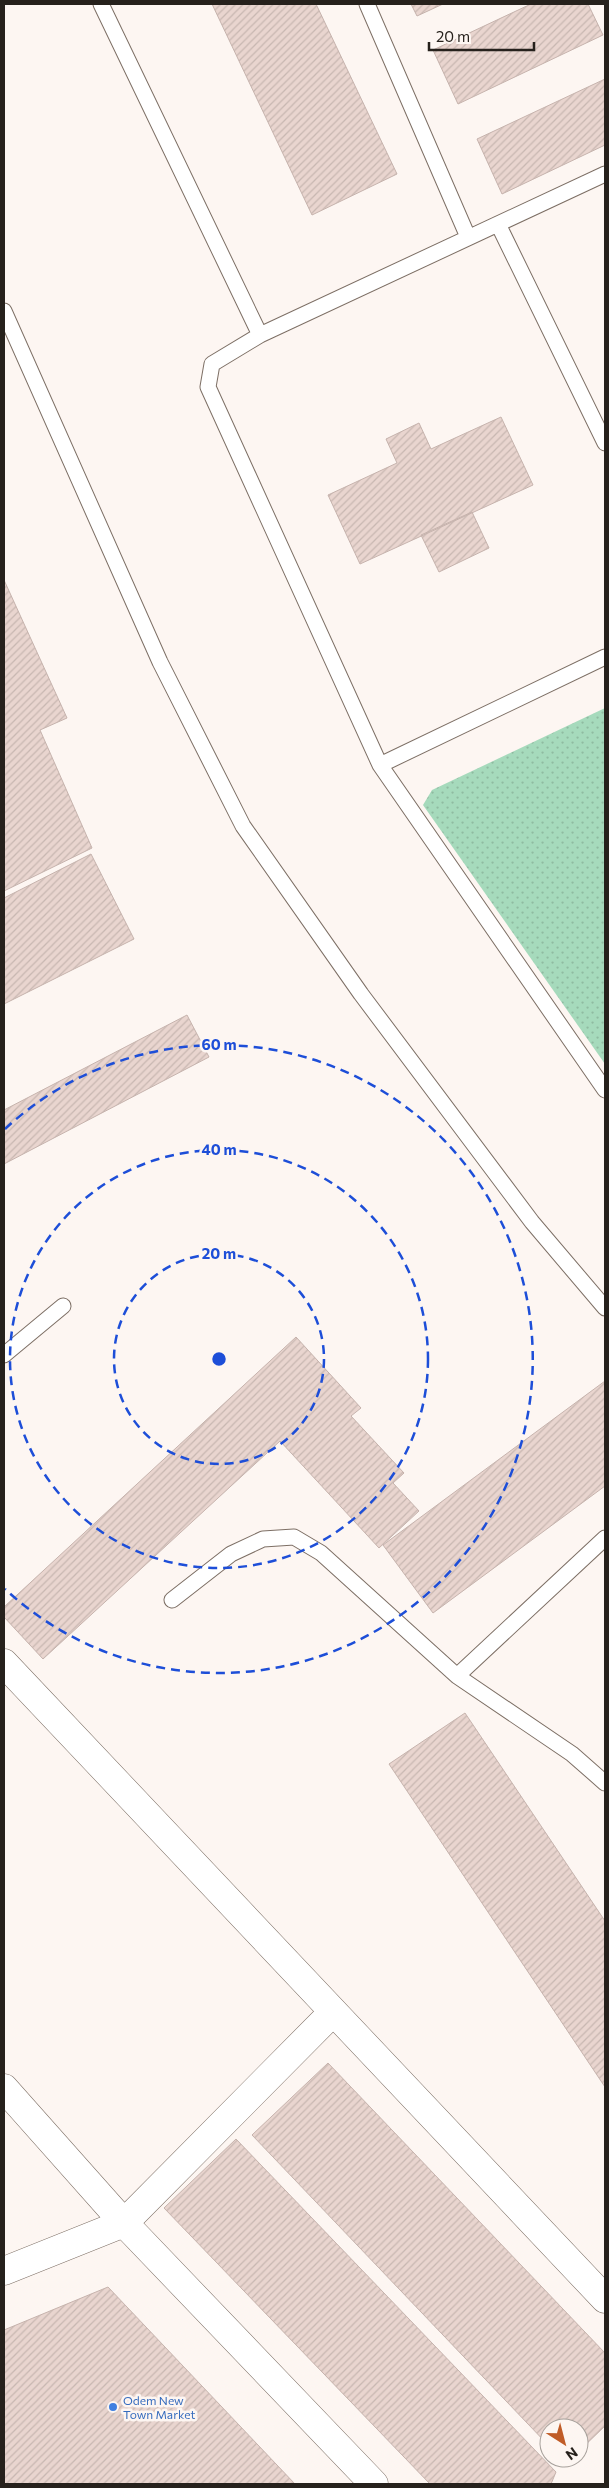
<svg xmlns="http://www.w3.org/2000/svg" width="609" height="2488" font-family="Commissioner,sans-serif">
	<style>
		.green { fill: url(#green-dots) }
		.building { fill: url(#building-hatch); stroke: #c6b3ad }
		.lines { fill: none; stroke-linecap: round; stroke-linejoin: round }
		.lane-casing { stroke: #7d6f65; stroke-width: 17 }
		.street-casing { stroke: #7d6f65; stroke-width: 29 }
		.secondary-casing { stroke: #7d6f65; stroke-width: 29 }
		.lane { stroke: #fff; stroke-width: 15 }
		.street { stroke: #fff; stroke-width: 28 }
		.secondary { stroke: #fff; stroke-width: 28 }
		.ring { fill: none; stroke: #1d4ed8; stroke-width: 2.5; stroke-dasharray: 9 6 }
		.shop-dot { fill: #3f7fe0; stroke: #fdf6f2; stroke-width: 2 }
		.labels { text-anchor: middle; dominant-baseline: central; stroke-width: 5; stroke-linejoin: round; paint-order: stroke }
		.shop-label { font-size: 12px; fill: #366cbe; stroke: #fdf6f2; text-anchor: start }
		.centre { fill: #1d4ed8; stroke: #fdf6f2; stroke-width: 2.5 }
		.ring-label { font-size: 15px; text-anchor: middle; font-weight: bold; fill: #1d4ed8; stroke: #fdf6f2; stroke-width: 5; stroke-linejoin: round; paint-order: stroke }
	</style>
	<defs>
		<pattern id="green-dots" width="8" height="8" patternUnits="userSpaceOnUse" patternTransform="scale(1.25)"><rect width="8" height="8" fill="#a6dabc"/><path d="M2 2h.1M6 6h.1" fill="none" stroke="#8fbba1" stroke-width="1.8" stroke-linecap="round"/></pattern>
		<pattern id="building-hatch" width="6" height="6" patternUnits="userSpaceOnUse" patternTransform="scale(1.25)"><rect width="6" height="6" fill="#e9d5cf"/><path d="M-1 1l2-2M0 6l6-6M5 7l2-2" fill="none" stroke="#c8b7b1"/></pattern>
	</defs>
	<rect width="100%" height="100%" fill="#fdf6f2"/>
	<path class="green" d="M605,708V1064L423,805L432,790Z"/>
	<path class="building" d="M212,4H316L397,174L312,215Z
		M411,4H443L417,16Z
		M531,4H588L603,35L458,104L433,50Z
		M605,79V145L502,194L477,139Z
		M501,417L533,485L360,564L328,495L397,463L386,439L419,423L431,449Z
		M472,512L489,548L439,572L421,535Z
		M4,580L67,718L40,730L92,848L4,891Z
		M91,854L134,939L4,1004V898Z
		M187,1015L209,1057L4,1164V1110Z
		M296,1337L361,1408L351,1416L404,1473L393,1483L419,1511L379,1548L280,1441L43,1659L4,1617V1607Z
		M605,1381V1486L433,1613L383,1545Z
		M465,1713L605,1921V2087L389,1764Z
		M328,2063L605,2353V2426L579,2451V2428H549V2446L252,2135Z
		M236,2139L556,2472L551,2484H430L164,2208Z
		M108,2287L295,2484H4V2330Z"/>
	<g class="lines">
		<defs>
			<path id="lane" d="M101,4L260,335
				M367,4L468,237
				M605,174L260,335L212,364L208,387L380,765L605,1090
				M498,224L605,443
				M4,311L160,662L243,826L361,994L532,1222L605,1308
				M380,765L605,657
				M4,1355L63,1306
				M172,1600L231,1554L263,1539L294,1537L321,1553L457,1676L572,1754L605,1783
				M457,1676L605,1538"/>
			<path id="street" d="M4,2088L124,2223L374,2484
				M4,2271L124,2223L333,2012"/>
			<path id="secondary" d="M4,1663L605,2299"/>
		</defs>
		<use href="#lane" class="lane-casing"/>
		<use href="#street" class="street-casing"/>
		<use href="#secondary" class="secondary-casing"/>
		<use href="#lane" class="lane"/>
		<use href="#street" class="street"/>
		<use href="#secondary" class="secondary"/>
	</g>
	<g class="ring">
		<circle cx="219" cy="1359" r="105"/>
		<circle cx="219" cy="1359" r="209"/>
		<path d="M5 1129A314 314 0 1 1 5 1589"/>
	</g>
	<circle class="shop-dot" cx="113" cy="2407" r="5"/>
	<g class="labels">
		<g class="shop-label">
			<text x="123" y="2400">Odem New<tspan x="123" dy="14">Town Market</tspan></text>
		</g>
	</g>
	<circle cx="219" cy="1359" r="8" class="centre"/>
	<g class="ring-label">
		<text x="219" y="1050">60 m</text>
		<text x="219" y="1155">40 m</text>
		<text x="219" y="1259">20 m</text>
	</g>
	<rect width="609" height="2488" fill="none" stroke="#26211c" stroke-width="10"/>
	<g transform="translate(564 2443) rotate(144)"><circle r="24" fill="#fdf6f2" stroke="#a7a19c"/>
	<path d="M0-4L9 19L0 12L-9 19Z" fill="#c05c27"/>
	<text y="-8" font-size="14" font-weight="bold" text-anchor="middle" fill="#26211c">N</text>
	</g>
	<path d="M429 42v8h105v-8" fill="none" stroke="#26211c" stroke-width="2.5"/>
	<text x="436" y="42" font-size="15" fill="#26211c" stroke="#fdf6f2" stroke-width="4" paint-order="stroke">20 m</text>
</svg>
